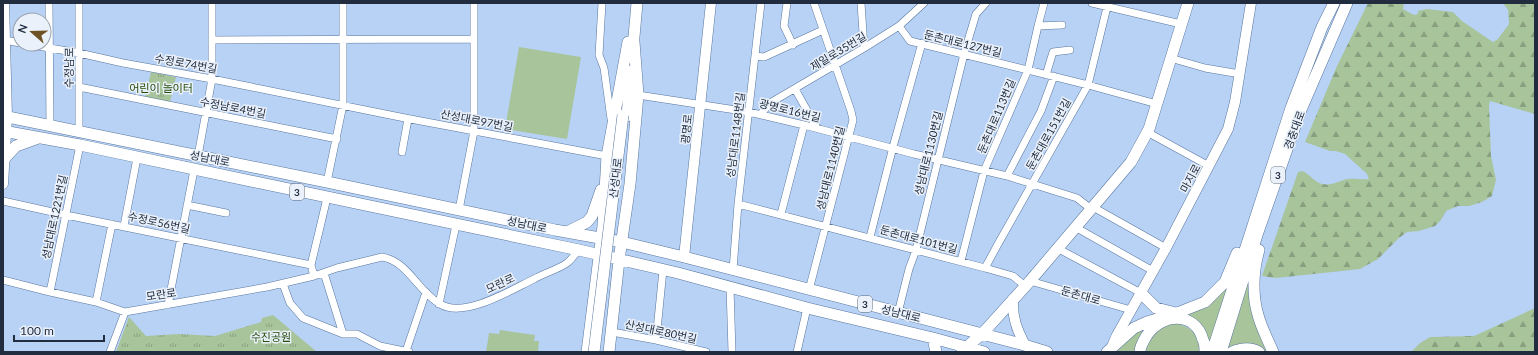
<svg xmlns="http://www.w3.org/2000/svg" width="1538" height="355" font-family="Lato,'Noto Sans KR',sans-serif">
	<style>
		.grass { fill: #a8c49b }
		.forest { fill: url(#forest-firs) }
		.park { fill: url(#park-tufts) }
		.lines { fill: none; stroke-linecap: round; stroke-linejoin: round }
		.street-casing { stroke: #58769e; stroke-width: 8 }
		.secondary-casing { stroke: #58769e; stroke-width: 11 }
		.primary-casing { stroke: #58769e; stroke-width: 12 }
		.street { stroke: #fff; stroke-width: 7 }
		.secondary { stroke: #fff; stroke-width: 10 }
		.primary { stroke: #fff; stroke-width: 11 }
		.primary-bridge-casing { stroke: #58769e; stroke-width: 12; stroke-linecap: butt }
		.primary-bridge { stroke: #fff; stroke-width: 11 }
		.labels { text-anchor: middle; dominant-baseline: central; stroke-width: 3; stroke-linejoin: round; paint-order: stroke }
		.shield { fill: #eaf1fa; stroke: #5d6877; stroke-width: 1 }
		.shield-label { font-size: 10px; font-weight: bold; fill: #212d3f }
		.street-label { font-size: 11px; fill: #212d3f; stroke: #eaf1fa }
		.park-label { font-size: 11px; fill: #264e0b; stroke: #eaf1fa }
	</style>
	<defs>
		<pattern id="forest-firs" width="22" height="20" patternUnits="userSpaceOnUse"><rect width="22" height="20" fill="#a8c49b"/><path d="M5 1l3.5 6h-7zM16 11l3.5 6h-7z" fill="#88a080"/></pattern>
		<pattern id="park-tufts" width="24" height="20" patternUnits="userSpaceOnUse"><rect width="24" height="20" fill="#a8c49b"/><path d="M3 7l-1-3M5 7V3M7 7l1-3M15 17l-1-3M17 17v-4M19 17l1-3" fill="none" stroke="#88a080"/></pattern>
	</defs>
	<rect width="100%" height="100%" fill="#b8d2f6"/>
	<path class="grass" d="M519,47L581,57L567,139L505,129Z
		M1250,271L1269,352H1265L1256,347L1227,352Z
		M1230,283L1210,350L1208,337L1175,315Z
		M1160,318C1149,328 1137,337 1135,352H1115L1130,331Z
		M1176,323C1192,328 1199,334 1201,352H1145L1150,339L1158,328Z
		M500,330L535,335L534,341H539L538,352H486L489,333L499,334Z"/>
	<path class="forest" d="M1368,3H1404L1403,9L1414,15L1418,14V11L1427,9L1453,12L1462,21L1493,42L1498,39L1509,24L1508,10L1503,3H1535V114L1490,101L1489,105L1491,156L1496,180L1492,196L1482,202L1469,206H1458L1446,211L1441,220L1435,226L1419,231L1407,232L1399,238L1378,259L1360,269L1276,278L1262,276L1298,172L1302,171C1310,174 1314,182 1322,184C1332,186 1339,181 1347,179C1353,178 1362,180 1369,179L1367,174L1345,154L1336,151H1330L1305,142L1337,66Z
		M1535,308V352H1411L1420,343L1430,337L1474,336Z"/>
	<path class="park" d="M151,72L176,77L170,102L145,97Z
		M273,315L317,352H116L129,317L146,336L179,334L215,336L261,322L262,318Z"/>
	<g class="lines">
		<defs>
			<path id="street" d="M49,3L50,126
				M79,3V132
				M602,3L599,55L604,68L611,119
				M787,3L784,26L793,45
				M861,3L864,48
				M1092,3L1181,24
				M899,26L910,41L1088,85L1157,104
				M1038,26L1044,3
				M5,40L20,43
				M212,40L473,39
				M26,44L79,53L123,63L212,79L405,118L607,156
				M755,56L764,57L823,30
				M1170,58L1205,68L1240,74
				M1046,75L1053,52L1070,50
				M79,87L337,139
				M795,89L817,128
				M638,95L749,112L804,125L914,154L1007,176L1077,198L1091,209
				M761,114L770,103L864,48L899,26L924,3
				M1147,132L1209,166
				M402,152L408,119
				M198,156L212,79V3
				M1007,176L1041,111L1054,76
				M327,182L343,105V3
				M3,201L66,215L311,265
				M738,204L985,268L1013,276L1025,286
				M187,205L226,213
				M1093,207L1166,248
				M459,210L474,131V3
				M781,214L804,125
				M124,226L137,158
				M1075,227L1153,271
				M870,237L893,147L922,43
				M1057,248L1141,293
				M961,261L984,171L1028,70L1038,26L1062,25
				M985,268L998,244L1088,85L1108,3
				M733,270L738,204L761,3
				M324,273L343,334
				M314,276L311,265L327,198
				M3,280L50,292L96,302L125,312L267,287L314,276L337,268L382,257C408,261 418,292 440,304C464,319 511,290 534,279C544,273 557,270 567,263C571,260 575,254 579,250
				M1030,281L1131,310
				M283,284L290,303L303,318L343,334H357L380,346L409,352
				M730,287L732,352
				M809,290L853,120L851,111L814,3
				M50,292L80,145
				M96,302L112,224
				M439,304L456,225
				M168,305L194,170
				M898,313L909,269L916,250L964,54L976,14L986,3
				M612,332L656,340L706,352
				M656,340L663,270
				M406,351L426,292
				M110,352L125,312
				M797,352L807,308"/>
			<path id="secondary" d="M3,184L7,117L4,3
				M684,257L711,3
				M1013,299C1012,317 1017,330 1025,345
				M1111,349L1116,337L1166,248L1228,129L1235,102L1251,3"/>
			<path id="primary" d="M633,48L637,3
				M3,116L327,182L555,230L622,242L684,257L1021,344L1047,352
				M627,116L631,71
				M3,131L80,145L579,250L678,273L807,308L933,338L984,352
				M5,158L16,146L38,138
				M567,232L587,222L592,216L601,190
				M1259,250C1253,270 1252,295 1258,315C1261,327 1268,340 1273,352
				M1141,293L1156,308L1176,313
				M933,338L936,352
				M962,351L982,334L1030,281L1131,162L1149,129L1188,3
				M587,352L603,226L607,156L628,42
				M609,352L619,260L630,184L638,95L634,42
				M1107,352L1134,328L1147,322L1177,313L1205,302L1225,282L1237,253
				M1140,352C1140,346 1144,340 1147,335C1162,313 1195,311 1203,340C1205,343 1205,348 1205,352
				M1212,352L1291,108L1322,27L1334,3
				M1221,352L1257,235L1300,112L1347,3
				M1232,352C1242,348 1250,347 1259,352"/>
		</defs>
		<use href="#street" class="street-casing"/>
		<use href="#secondary" class="secondary-casing"/>
		<use href="#primary" class="primary-casing"/>
		<use href="#street" class="street"/>
		<use href="#secondary" class="secondary"/>
		<use href="#primary" class="primary"/>
		<defs>
			<path id="primary-bridge" d="M594,352L623,115"/>
		</defs>
		<use href="#primary-bridge" class="primary-bridge-casing"/>
		<use href="#primary-bridge" class="primary-bridge"/>
	</g>
	<g class="labels">
		<g class="shield">
			<rect x="1271" y="167" width="14" height="16" rx="3"/>
			<rect x="290" y="184" width="14" height="16" rx="3"/>
			<rect x="858" y="296" width="14" height="16" rx="3"/>
		</g>
		<g class="shield-label">
			<text x="1278" y="175">3</text>
			<text x="297" y="192">3</text>
			<text x="865" y="304">3</text>
		</g>
		<g class="street-label">
			<text transform="translate(963 43) rotate(14)">둔촌대로127번길</text>
			<text transform="translate(838 51) rotate(-31)">제일로35번길</text>
			<text transform="translate(186 63) rotate(10)">수정로74번길</text>
			<text transform="translate(68 68) rotate(-90)">수정남로</text>
			<text transform="translate(233 107) rotate(11)">수정남로4번길</text>
			<text transform="translate(790 110) rotate(14)">광명로16번길</text>
			<text transform="translate(996 116) rotate(-67)">둔촌대로113번길</text>
			<text transform="translate(477 120) rotate(11)">산성대로97번길</text>
			<text transform="translate(686 129) rotate(-84)">광명로</text>
			<text transform="translate(1294 130) rotate(-70)">경충대로</text>
			<text transform="translate(1048 134) rotate(-61)">둔촌대로151번길</text>
			<text transform="translate(735 135) rotate(-83)">성남대로1148번길</text>
			<text transform="translate(928 153) rotate(-76)">성남대로1130번길</text>
			<text transform="translate(210 158) rotate(11)">성남대로</text>
			<text transform="translate(830 168) rotate(-76)">성남대로1140번길</text>
			<text transform="translate(615 178) rotate(-83)">산성대로</text>
			<text transform="translate(1190 178) rotate(-62)">마지로</text>
			<text transform="translate(54 217) rotate(-78)">성남대로1221번길</text>
			<text transform="translate(159 222) rotate(12)">수정로56번길</text>
			<text transform="translate(527 224) rotate(12)">성남대로</text>
			<text transform="translate(919 239) rotate(15)">둔촌대로101번길</text>
			<text transform="translate(500 283) rotate(-25)">모란로</text>
			<text transform="translate(161 294) rotate(-9)">모란로</text>
			<text transform="translate(1081 295) rotate(16)">둔촌대로</text>
			<text transform="translate(901 313) rotate(14)">성남대로</text>
			<text transform="translate(661 331) rotate(12)">산성대로80번길</text>
		</g>
		<g class="park-label">
			<text x="161" y="87">어린이 놀이터</text>
			<text x="271" y="336">수진공원</text>
		</g>
	</g>
	<rect width="1538" height="355" fill="none" stroke="#212d3f" stroke-width="8"/>
	<g transform="translate(32 32) rotate(290)"><circle r="19" fill="#eaf1fa" stroke="#9aa3af"/>
	<path d="M0-3L7 15L0 10L-7 15Z" fill="#6e5225"/>
	<text y="-6" font-size="11" font-weight="bold" text-anchor="middle" fill="#212d3f">N</text>
	</g>
	<path d="M14 335v6h90v-6" fill="none" stroke="#212d3f" stroke-width="2"/>
	<text x="20" y="335" font-size="12" fill="#212d3f" stroke="#eaf1fa" stroke-width="3" paint-order="stroke">100 m</text>
</svg>
